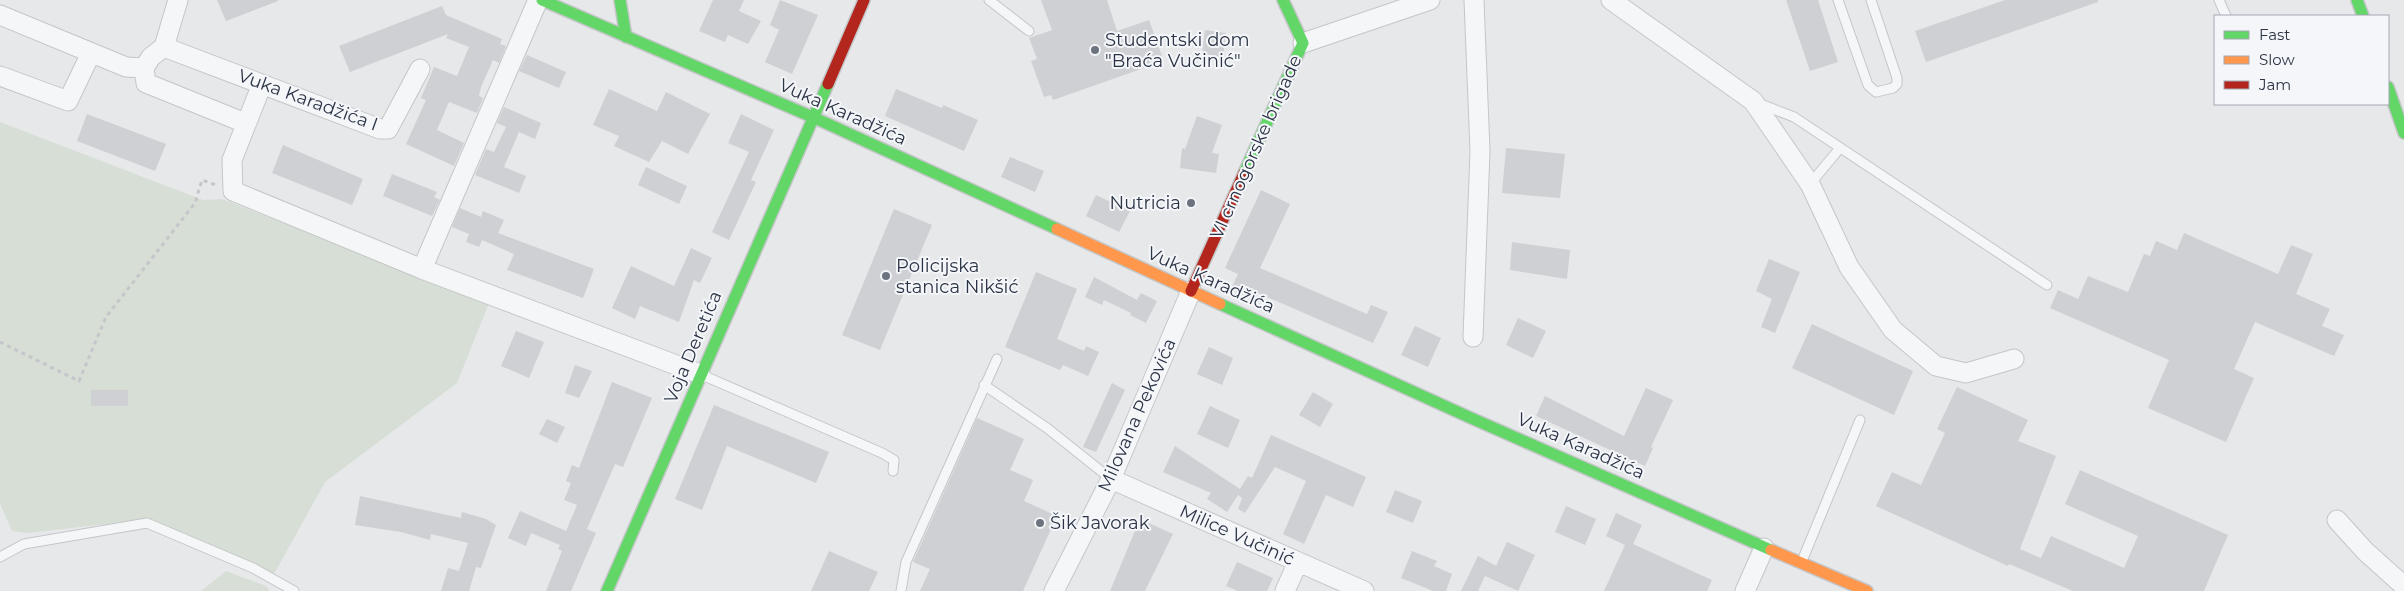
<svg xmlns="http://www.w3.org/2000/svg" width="2404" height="591" font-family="Montserrat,sans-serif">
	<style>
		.green { fill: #d6ded6 }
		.building { fill: #ced0d3 }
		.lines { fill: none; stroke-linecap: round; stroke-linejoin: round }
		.lane-casing { stroke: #c4c6c8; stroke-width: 11 }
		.street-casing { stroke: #c4c6c8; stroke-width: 21 }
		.fast-casing { stroke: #c4c6c8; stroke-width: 14 }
		.slow-casing { stroke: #c4c6c8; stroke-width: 14 }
		.jam-casing { stroke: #c4c6c8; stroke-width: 14 }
		.path { stroke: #c5c6ca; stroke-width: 3; stroke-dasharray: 4 4; stroke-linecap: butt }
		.lane { stroke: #f5f6f7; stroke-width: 9 }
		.street { stroke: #f5f6f7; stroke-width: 19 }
		.fast { stroke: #63d668; stroke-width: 11 }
		.slow { stroke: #ff974d; stroke-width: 11 }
		.jam { stroke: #b3261e; stroke-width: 11 }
		.poi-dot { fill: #6c737f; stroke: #f4f6f9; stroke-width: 2 }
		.labels { text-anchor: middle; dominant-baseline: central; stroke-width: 4; stroke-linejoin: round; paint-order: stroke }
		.poi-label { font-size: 18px; fill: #2b3445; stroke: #f4f6f9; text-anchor: start }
		.street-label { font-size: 18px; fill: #2b3445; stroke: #f4f6f9 }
	</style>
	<rect width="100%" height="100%" fill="#e6e8ea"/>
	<path class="green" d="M0,122L203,200L222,199L489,303L457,383L325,482L274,574L150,519L28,533L12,531L0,504Z
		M226,571L266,586L270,591H201Z"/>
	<path class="building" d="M217,0H278V1L226,21Z
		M713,0H744L739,11L761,21L748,44L728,35L725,42L699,31Z
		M780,0L818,15L792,74L765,62L779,30L770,25Z
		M1041,0H1107L1117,31L1149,20L1162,56L1159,57L1161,62L1053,100L1051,95L1044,97L1031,61L1037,59L1029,38L1052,30Z
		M1786,0H1818L1838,62L1810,71Z
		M2005,0H2098V2L1926,62L1915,31Z
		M442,6L446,15L502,39L500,44L506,46L499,63L493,60L481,87L479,96L483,98L477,113L449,102L437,130L464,143L454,166L406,144L426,100L421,98L434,67L457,76L469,47L446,38L448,34L350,72L339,46Z
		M1205,30L1226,33L1223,57L1202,54Z
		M527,55L566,72L559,88L519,71Z
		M609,89L657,111L666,92L710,114L688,154L662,141L649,162L614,146L619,136L593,125Z
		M896,89L942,108L943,105L978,120L964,151L885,116Z
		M504,107L541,123L535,139L519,132L504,167L526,176L519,193L475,175L486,149L494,152L506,127L497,123Z
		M87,114L166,144L155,171L77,141Z
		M741,114L774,130L751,180L756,182L729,240L712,232L749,152L728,143Z
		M1197,116L1222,125L1212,153L1219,154L1216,173L1180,168L1182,148L1185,149Z
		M283,145L363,179L352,205L272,173Z
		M1506,148L1565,154L1560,198L1502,193Z
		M1010,157L1044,171L1035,192L1001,177Z
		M646,167L687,186L679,204L638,185Z
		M392,174L437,192L434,197L440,200L432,216L383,196Z
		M1261,190L1290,204L1260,268L1367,314L1371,305L1388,312L1373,343L1258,293L1255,300L1231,289L1238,274L1225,268Z
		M1096,195L1130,211L1119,232L1086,216Z
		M460,208L481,217L483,211L504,220L498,233L594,269L583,298L507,270L514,254L482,240L479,247L466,242L469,234L452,227Z
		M894,209L932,225L880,350L842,335Z
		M2184,233L2278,274L2291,245L2313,254L2296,294L2330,309L2322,326L2344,335L2334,356L2255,322L2234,369L2254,378L2226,442L2148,408L2169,360L2050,308L2058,290L2078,299L2088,276L2128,292L2144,254L2150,256L2156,241L2177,250Z
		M1512,242L1570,250L1567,279L1510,270Z
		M691,248L712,258L700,283L694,280L679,322L640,306L635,319L612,308L631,266L674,286Z
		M1769,259L1800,272L1775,333L1761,327L1772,299L1756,291Z
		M1036,272L1077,289L1057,339L1084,351L1086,346L1099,352L1088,376L1063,365L1060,370L1005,347Z
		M1094,277L1137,300L1141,293L1157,301L1146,323L1130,315L1131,313L1104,300L1102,305L1085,297Z
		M1518,318L1546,331L1533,358L1506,345Z
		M1812,324L1913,371L1894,415L1792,368Z
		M1415,326L1441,338L1428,367L1401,355Z
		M516,331L544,342L529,378L501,366Z
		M1209,347L1233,358L1222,385L1197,374Z
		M575,365L592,371L579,398L565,393Z
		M612,382L652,398L623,467L615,464L587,529L596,533L571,591H546L562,551L558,549L560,545L531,533L526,546L508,538L520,511L566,531L577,505L564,500L571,483L566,481L572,465L579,468Z
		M1112,383L1125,390L1096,452L1083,447Z
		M1957,387L2028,420L2018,441L2056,456L2020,549L2041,558L2051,536L2124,568L2138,536L2065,504L2080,470L2228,535L2204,591H2073L2009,564L2008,566L1876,506L1892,472L1921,485L1945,433L1937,429Z
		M1646,388L1673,400L1651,447L1653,448L1645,466L1536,416L1545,396L1624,436Z
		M91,390H128V406H91Z
		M1313,392L1333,404L1320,427L1299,415Z
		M714,405L829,452L816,483L727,446L702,510L675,499Z
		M1210,406L1240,420L1228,448L1197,434Z
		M977,418L1024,439L1010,470L1033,480L1024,501L1057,516L1023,591H920L930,569L913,562Z
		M547,419L565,427L557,443L539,434Z
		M1271,435L1366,477L1353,507L1326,495L1304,544L1283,534L1306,481L1275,467L1245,513L1238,509L1242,498L1238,495L1227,512L1207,499L1211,493L1163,472L1175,446L1240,489L1248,476L1252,478Z
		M1395,490L1422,501L1413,523L1386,512Z
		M360,496L461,518L462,512L486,519L496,525L481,568L476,567L469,591H441L448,568L459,571L468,543L431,534L430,540L401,532L355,525Z
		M1566,506L1596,519L1585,545L1555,532Z
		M1616,513L1642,525L1633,544L1712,580L1707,591H1604L1625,545L1606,536Z
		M1140,519L1173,534L1145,591H1110Z
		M1507,542L1535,555L1518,591L1485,576L1478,591H1461L1478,556L1496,566Z
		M829,551L878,572L869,591H811Z
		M1412,551L1437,561L1434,566L1452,574L1446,591H1433L1401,578Z
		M1237,562L1273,578L1267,591H1238L1226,586Z"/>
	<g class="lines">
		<defs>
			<path id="lane" d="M989,0L1029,31
				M1838,0L1868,85L1876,92L1893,88L1897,84V78L1871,0
				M2219,0L2226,16
				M1758,103L1794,117L2047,285
				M1810,184L1840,148
				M702,375L882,453L894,460L893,471
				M984,385L1047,428L1111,479
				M0,557L24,544L147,523L253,568L294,591
				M1802,561L1860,420
				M901,591L906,562L997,359"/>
			<path id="street" d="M178,0L164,47L151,57L144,68L146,83L245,123
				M1611,0L1753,101L1810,184L1849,267L1893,330L1936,366L1966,373L2014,359
				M0,15L126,67L144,68
				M1303,43L1430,0
				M164,47L380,129H388L420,69
				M0,76L68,101L91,53
				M262,84L232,160L233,191L422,269L700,374
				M422,269L538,0
				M1473,337L1480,151L1474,0
				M1111,479L1364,591
				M2337,520L2365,551L2404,586
				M1054,591L1111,479L1191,291
				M1285,591L1298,562
				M1745,591L1764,548"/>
			<path id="fast" d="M542,0L817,119L1057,229
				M620,0L626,37
				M2357,0L2363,16
				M2388,87L2404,133
				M1244,173L1303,43L1283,0
				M1220,304L1471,418L1771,550
				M607,591L828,84"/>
			<path id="slow" d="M1057,229L1220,304
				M1771,550L1867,591"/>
			<path id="jam" d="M828,84L864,0
				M1191,291L1244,173"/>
		</defs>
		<use href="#lane" class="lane-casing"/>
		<use href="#street" class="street-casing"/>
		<use href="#fast" class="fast-casing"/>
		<use href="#slow" class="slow-casing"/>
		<use href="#jam" class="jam-casing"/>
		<path class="path" d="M0,342L79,381L106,317L195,203L202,180L216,185"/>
		<use href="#lane" class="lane"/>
		<use href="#street" class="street"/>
		<use href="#fast" class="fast"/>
		<use href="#slow" class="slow"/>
		<use href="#jam" class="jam"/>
	</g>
	<g class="poi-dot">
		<circle cx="1095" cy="50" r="5"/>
		<circle cx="1191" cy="203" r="5"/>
		<circle cx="886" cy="276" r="5"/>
		<circle cx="1040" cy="523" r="5"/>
	</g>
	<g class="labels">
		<g class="poi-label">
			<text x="1105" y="40">Studentski dom<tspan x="1105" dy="21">"Braća Vučinić"</tspan></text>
			<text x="1181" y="203" text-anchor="end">Nutricia</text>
			<text x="896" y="266">Policijska<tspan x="896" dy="21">stanica Nikšić</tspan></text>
			<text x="1050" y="523">Šik Javorak</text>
		</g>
		<g class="street-label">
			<text transform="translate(308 100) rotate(20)">Vuka Karadžića I</text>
			<text transform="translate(843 112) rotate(24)">Vuka Karadžića</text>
			<text transform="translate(1256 147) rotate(-66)">VI crnogorske brigade</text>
			<text transform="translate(1211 280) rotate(24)">Vuka Karadžića</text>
			<text transform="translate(693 347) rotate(-67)">Voja Deretića</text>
			<text transform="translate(1137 415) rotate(-66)">Milovana Pekovića</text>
			<text transform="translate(1581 446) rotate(24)">Vuka Karadžića</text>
			<text transform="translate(1237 535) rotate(24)">Milice Vučinić</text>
		</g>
	</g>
	<rect x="2214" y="15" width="175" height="90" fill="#f4f6f9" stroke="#a4a8b1"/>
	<rect x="2224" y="31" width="25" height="8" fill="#63d668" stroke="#a4a8b1"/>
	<text x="2259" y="40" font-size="15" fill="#2b3445">Fast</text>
	<rect x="2224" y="56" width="25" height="8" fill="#ff974d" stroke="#a4a8b1"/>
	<text x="2259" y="65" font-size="15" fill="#2b3445">Slow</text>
	<rect x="2224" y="81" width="25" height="8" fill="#b3261e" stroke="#a4a8b1"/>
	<text x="2259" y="90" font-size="15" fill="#2b3445">Jam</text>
</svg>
